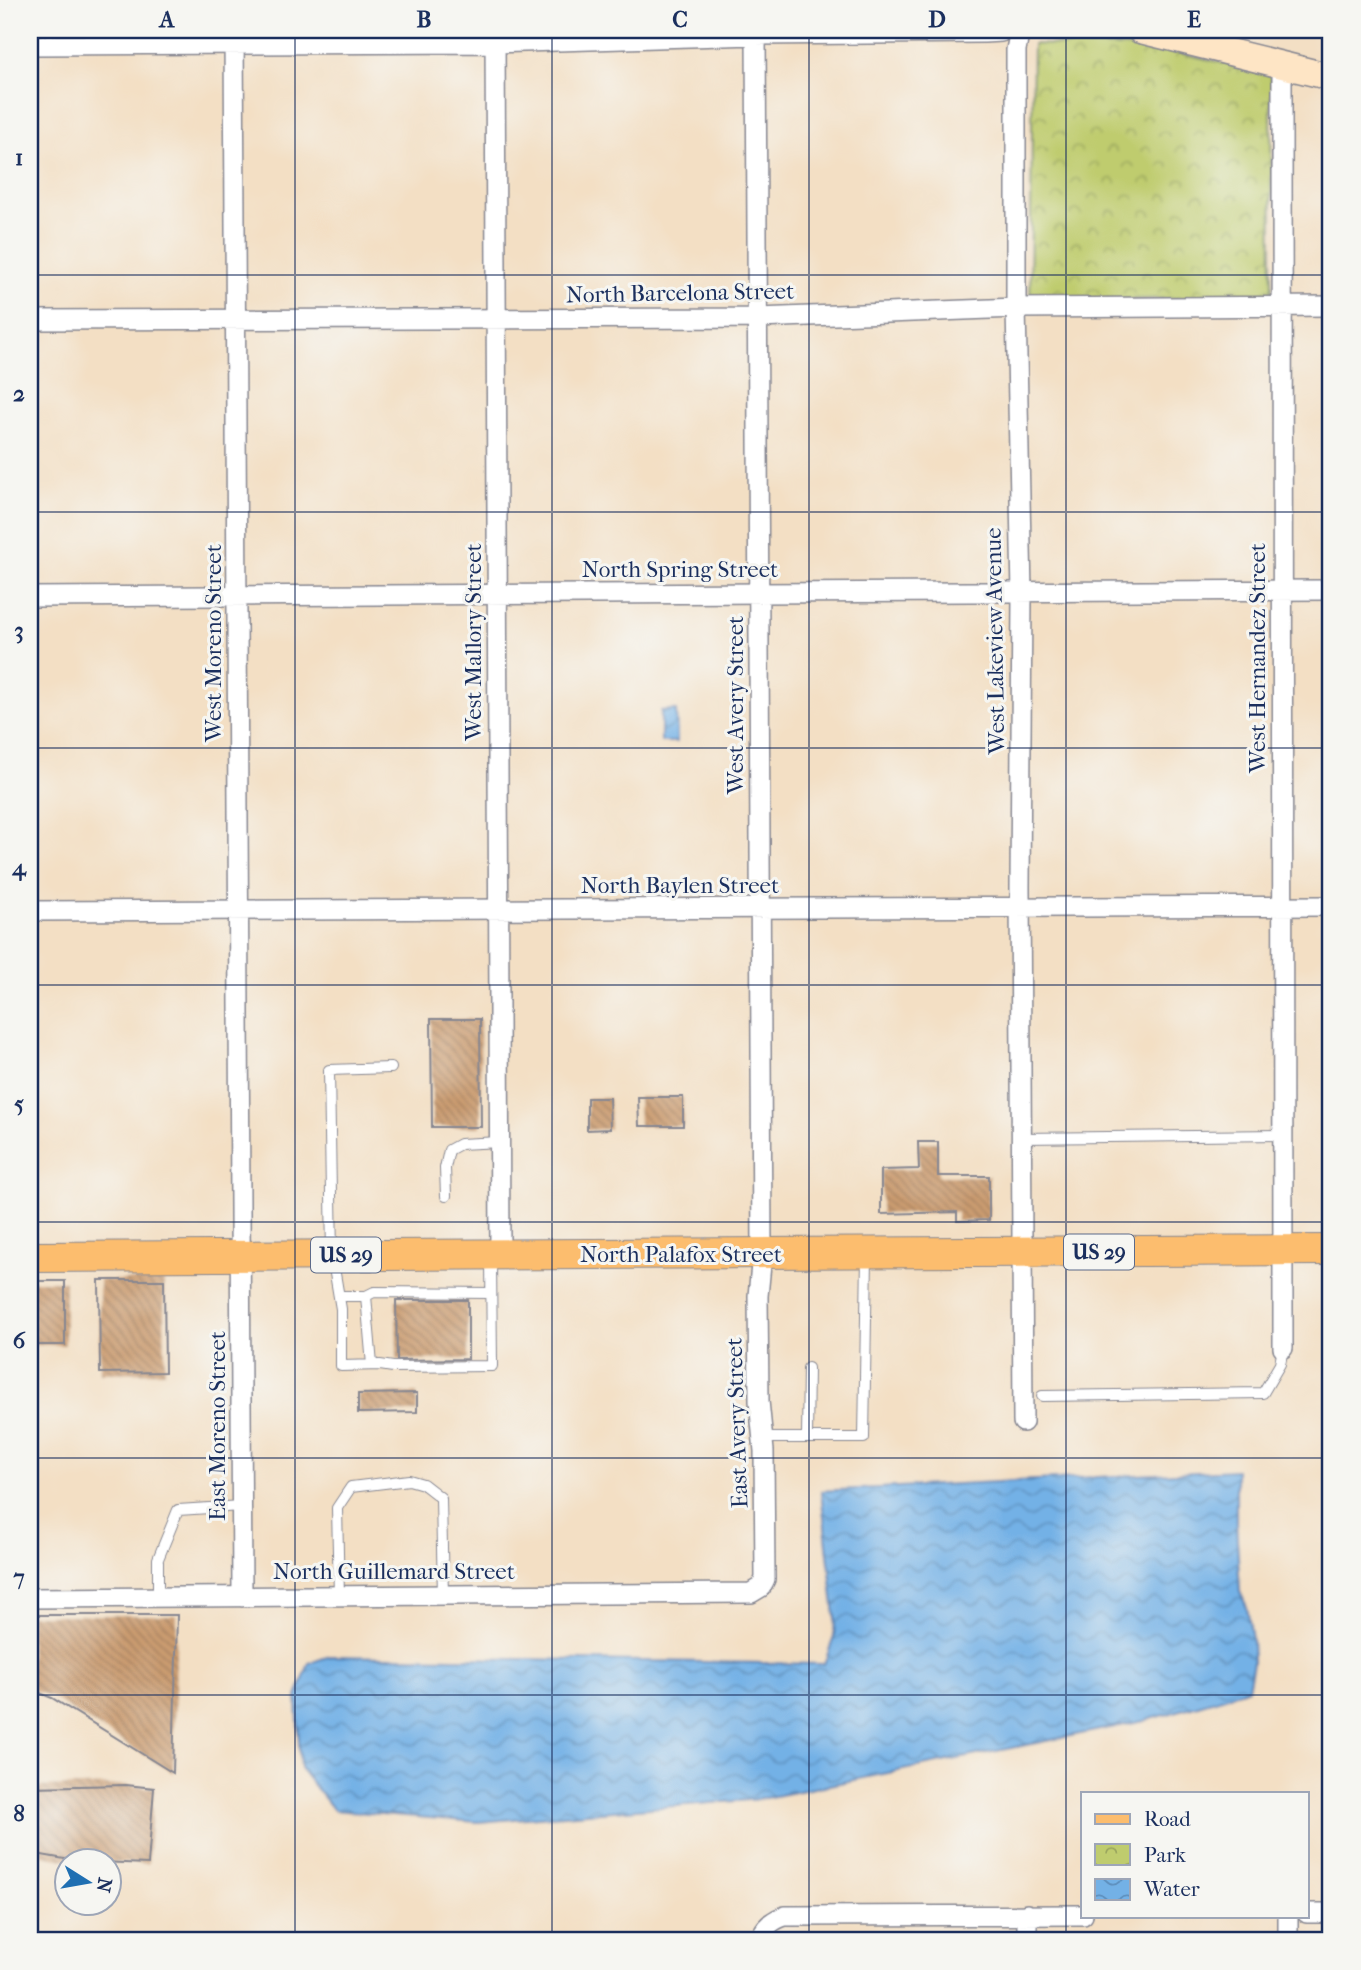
<svg xmlns="http://www.w3.org/2000/svg" width="1361" height="1970" font-family="'IM FELL French Canon',serif">
	<style>
		.park { fill: url(#park-crowns); stroke: #6d7e66; stroke-width: 2 }
		.water { fill: url(#water-waves); stroke: #4770a2; stroke-width: 2 }
		.building { fill: url(#building-back-hatch) }
		.lines { fill: none; stroke-linecap: round; stroke-linejoin: round }
		.lane-casing { stroke: #878791; stroke-width: 12 }
		.street-casing { stroke: #878791; stroke-width: 22 }
		.secondary-casing { stroke: #878791; stroke-width: 29 }
		.primary-casing { stroke: #878791; stroke-width: 32 }
		.lane { stroke: #fff; stroke-width: 10 }
		.street { stroke: #fff; stroke-width: 19 }
		.secondary { stroke: #fee5c5; stroke-width: 26 }
		.primary { stroke: #fcbd6e; stroke-width: 30 }
		.grid { fill: none; stroke: #1b2f5e; stroke-width: 2; stroke-opacity: 0.55 }
		.labels { text-anchor: middle; dominant-baseline: central; stroke-width: 6; stroke-linejoin: round; paint-order: stroke }
		.shield { fill: #f6f6f2; stroke: #5d6b8a; stroke-width: 2 }
		.shield-label { font-size: 21px; font-weight: bold; fill: #1b2f5e }
		.street-label { font-size: 23px; fill: #1b2f5e; stroke: #f6f6f2 }
		.neatline { fill: none; stroke: #1b2f5e; stroke-width: 2.5 }
		.grid-label { font-size: 23px; text-anchor: middle; font-weight: bold; fill: #1b2f5e }
	</style>
	<defs>
		<pattern id="park-crowns" width="20" height="18" patternUnits="userSpaceOnUse" patternTransform="scale(1.75)"><rect width="20" height="18" fill="#bfcc6e"/><path d="M2 6a3 3 0 1 1 6 0M12 15a3 3 0 1 1 6 0" fill="none" stroke="#9aa65e"/></pattern>
		<pattern id="water-waves" width="16" height="10" patternUnits="userSpaceOnUse" patternTransform="scale(1.75)"><rect width="16" height="10" fill="#73b1e6"/><path d="M0 5q4-4 8 0t8 0" fill="none" stroke="#5e90be"/></pattern>
		<pattern id="building-back-hatch" width="6" height="6" patternUnits="userSpaceOnUse" patternTransform="scale(1.75)"><rect width="6" height="6" fill="#ca9b70"/><path d="M-1 5l2 2M0 0l6 6M5-1l2 2" fill="none" stroke="#a37f5f"/></pattern>
	</defs>
	<rect width="100%" height="100%" fill="#f6f6f2"/>
	<filter id="ink" filterUnits="userSpaceOnUse"><feTurbulence type="fractalNoise" baseFrequency=".0143" numOctaves="2"/><feDisplacementMap in="SourceGraphic" scale="14" xChannelSelector="R" yChannelSelector="G"/><feConvolveMatrix kernelMatrix="1 2 1 2 8 2 1 2 1" color-interpolation-filters="sRGB"/></filter>
	<filter id="wash" filterUnits="userSpaceOnUse"><feTurbulence type="fractalNoise" baseFrequency=".00686" numOctaves="4" result="noise"/><feDisplacementMap in="SourceGraphic" scale="28" xChannelSelector="R" yChannelSelector="G"/><feGaussianBlur stdDeviation="1.57" result="paint"/><feColorMatrix in="noise" values="0 0 0 0 0 0 0 0 0 0 0 0 0 0 0 0 0 1.4 0 .05"/><feComposite in="paint" operator="in"/></filter>
	<g filter="url(#wash)">
		<rect width="100%" height="100%" fill="#f3dfc4"/>
		<path class="park" d="M1033,44L1159,48L1271,74L1272,296L1030,302Z"/>
		<path class="water" d="M676,710L677,742H661V711Z
			M1236,1470V1522L1240,1592L1247,1607L1252,1640L1253,1663L1248,1688L1225,1697L1144,1721L760,1799L478,1822L334,1810L300,1768L297,1697L309,1663L330,1656L824,1664L834,1637L835,1616L821,1491Z"/>
		<g id="blocks">
			<path class="building" d="M431,1019H480L481,1127H432Z
				M638,1097H683V1126H639Z
				M587,1098H609L610,1129L587,1130Z
				M918,1142H938V1176H989V1220L957,1221V1212L881,1214V1170L919,1169Z
				M99,1280H164L165,1372L100,1373Z
				M30,1281H65V1345H30Z
				M396,1300H468V1359L397,1360Z
				M417,1393V1412L358,1413V1394Z
				M30,1615H177L173,1773L52,1698L30,1689Z
				M126,1785L154,1788L148,1864L76,1861L30,1853V1787Z"/>
		</g>
	</g>
	<g filter="url(#ink)">
		<use href="#blocks" fill-opacity="0" stroke="#878791" stroke-width="2"/>
		<g class="lines">
			<defs>
				<path id="lane" d="M391,1068L329,1070L332,1256L341,1309V1366L380,1365L393,1367L492,1366L491,1257
					M1022,1138L1282,1135
					M446,1196L445,1168L449,1150L460,1144L500,1142
					M339,1296H366
					M372,1365L366,1296L374,1292L491,1293
					M1042,1396L1263,1393L1280,1364L1283,1348
					M763,1438H864L867,1257
					M807,1438L808,1368
					M339,1596L337,1508L351,1487L409,1480L423,1484L441,1498L443,1596
					M158,1597V1559L178,1510L241,1506"/>
				<path id="street" d="M234,30L242,1597
					M495,30L500,1255
					M1020,30L1016,50V308L1022,593L1020,887L1023,1422
					M30,45L495,43L756,35L984,33L1001,32L1003,30
					M1282,65L1283,1348
					M30,320L758,318L1016,308L1331,306
					M30,597L1331,590
					M30,911L1331,906
					M30,1598L751,1593L761,1587L765,1579L764,1451L759,1401L758,1296L762,1254L756,30
					M1307,1913H1331
					M1027,1914V1940
					M1288,1916V1940
					M760,1940C764,1927 772,1920 785,1916L1083,1915"/>
				<path id="secondary" d="M1140,30L1331,77"/>
				<path id="primary" d="M30,1257L1331,1250"/>
			</defs>
			<use href="#lane" class="lane-casing"/>
			<use href="#street" class="street-casing"/>
			<use href="#secondary" class="secondary-casing"/>
			<use href="#primary" class="primary-casing"/>
			<use href="#lane" class="lane"/>
			<use href="#street" class="street"/>
			<use href="#secondary" class="secondary"/>
			<use href="#primary" class="primary"/>
		</g>
	</g>
	<path class="grid" d="M295,30V1940M552,30V1940M809,30V1940M1066,30V1940M30,275H1331M30,512H1331M30,748H1331M30,985H1331M30,1222H1331M30,1458H1331M30,1695H1331"/>
	<g class="labels">
		<g class="shield">
			<rect x="1064" y="1234.5" width="70" height="35" rx="5"/>
			<rect x="311" y="1237.5" width="70" height="35" rx="5"/>
		</g>
		<g class="shield-label">
			<text x="1099" y="1252">US 29</text>
			<text x="346" y="1255">US 29</text>
		</g>
		<g class="street-label">
			<text transform="translate(680 293) rotate(-1)">North Barcelona Street</text>
			<text x="680" y="569">North Spring Street</text>
			<text transform="translate(995 641) rotate(-91)">West Lakeview Avenue</text>
			<text transform="translate(473 642) rotate(-90)">West Mallory Street</text>
			<text transform="translate(213 643) rotate(-90)">West Moreno Street</text>
			<text transform="translate(1257 658) rotate(-90)">West Hernandez Street</text>
			<text transform="translate(735 705) rotate(-90)">West Avery Street</text>
			<text x="680" y="885">North Baylen Street</text>
			<text x="681" y="1254">North Palafox Street</text>
			<text transform="translate(737 1423) rotate(-92)">East Avery Street</text>
			<text transform="translate(217 1426) rotate(-90)">East Moreno Street</text>
			<text x="394" y="1571">North Guillemard Street</text>
		</g>
	</g>
	<rect width="1361" height="1970" fill="none" stroke="#f6f6f2" stroke-width="77"/>
	<rect x="1081" y="1792" width="228" height="126" fill="#f6f6f2" stroke="#9ea6b7" stroke-width="2"/>
	<rect x="1095" y="1814" width="35" height="10" fill="#fcbd6e" stroke="#9ea6b7" stroke-width="2"/>
	<text x="1144" y="1826" font-size="21" fill="#1b2f5e">Road</text>
	<rect x="1095" y="1844" width="35" height="21" fill="url(#park-crowns)" stroke="#9ea6b7" stroke-width="2"/>
	<text x="1144" y="1862" font-size="21" fill="#1b2f5e">Park</text>
	<rect x="1095" y="1879" width="35" height="21" fill="url(#water-waves)" stroke="#9ea6b7" stroke-width="2"/>
	<text x="1144" y="1896" font-size="21" fill="#1b2f5e">Water</text>
	<g transform="translate(88 1882) rotate(101)"><circle r="33" fill="#f6f6f2" stroke="#9ea6b7" stroke-width="2"/>
	<path d="M0-5L12 26L0 18L-12 26Z" fill="#1f6fb2"/>
	<text y="-10" font-size="19" font-weight="bold" text-anchor="middle" fill="#1b2f5e">N</text>
	</g>
	<rect x="38" y="38" width="1284" height="1894" class="neatline"/>
	<g class="grid-label">
		<text x="167" y="27">A</text>
		<text x="424" y="27">B</text>
		<text x="680" y="27">C</text>
		<text x="937" y="27">D</text>
		<text x="1194" y="27">E</text>
		<text x="19" y="165">1</text>
		<text x="19" y="401">2</text>
		<text x="19" y="638">3</text>
		<text x="19" y="875">4</text>
		<text x="19" y="1111">5</text>
		<text x="19" y="1348">6</text>
		<text x="19" y="1585">7</text>
		<text x="19" y="1821">8</text>
	</g>
</svg>
